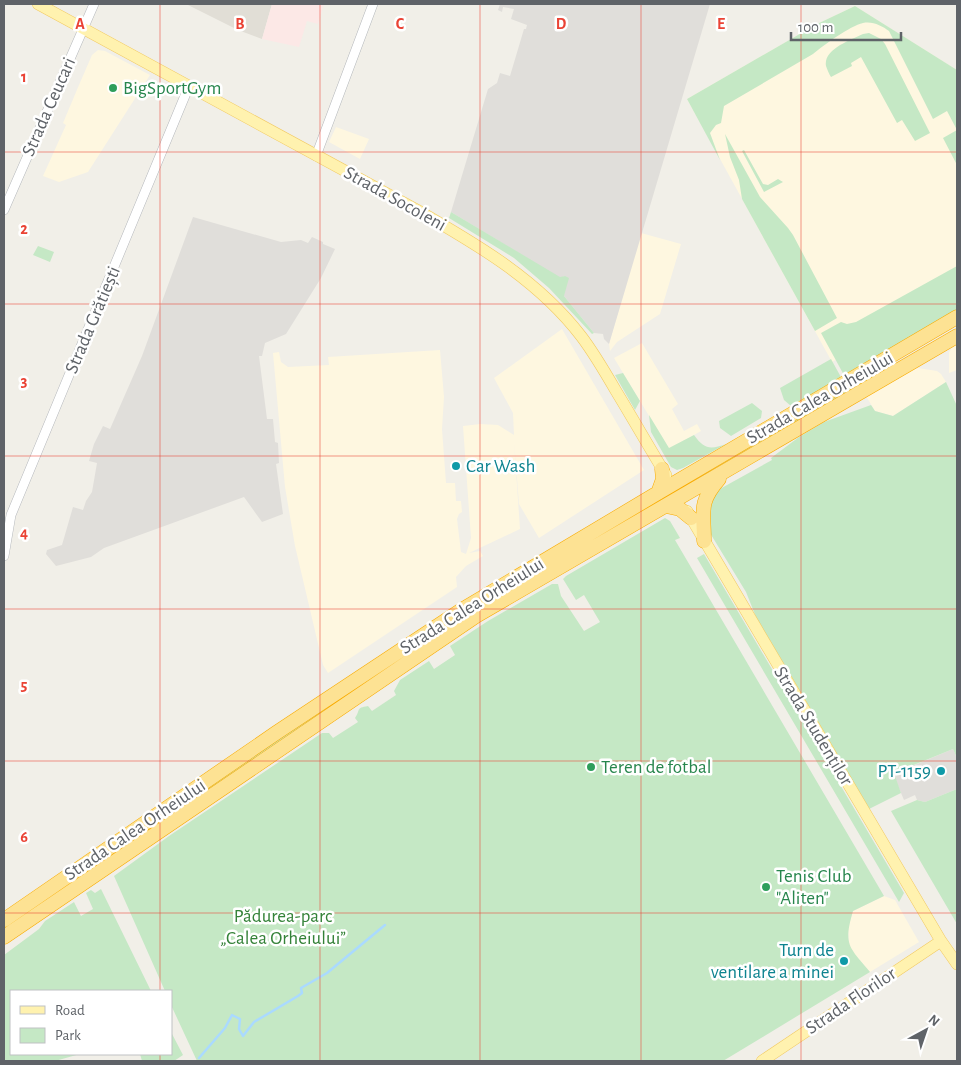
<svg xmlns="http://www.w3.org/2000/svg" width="961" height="1065" font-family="'Alegreya Sans',sans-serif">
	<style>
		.commercial { fill: #fef7e0 }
		.industrial { fill: #e0deda }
		.education { fill: #e1ded6 }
		.medical { fill: #fce8e6 }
		.green { fill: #c5e8c5 }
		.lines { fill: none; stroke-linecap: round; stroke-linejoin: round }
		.stream { stroke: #aadaff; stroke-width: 2.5 }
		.minor-casing { stroke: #b5b8bc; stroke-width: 10 }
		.major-casing { stroke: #f2c960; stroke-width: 12 }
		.highway-casing { stroke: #f9ab00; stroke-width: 15 }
		.minor { stroke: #fff; stroke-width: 9 }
		.major { stroke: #fff2af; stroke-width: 11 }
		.highway { stroke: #fde293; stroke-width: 14 }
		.grid { fill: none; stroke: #ea4335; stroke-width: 1; stroke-opacity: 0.55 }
		.leisure-dot { fill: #2e9e5b; stroke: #fff; stroke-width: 2 }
		.culture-dot { fill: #0f9aa8; stroke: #fff; stroke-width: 2 }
		.labels { text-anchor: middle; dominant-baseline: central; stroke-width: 5; stroke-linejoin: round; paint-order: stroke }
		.leisure-label { font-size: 19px; fill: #27864d; stroke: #fff; text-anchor: start }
		.street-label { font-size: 19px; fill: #5f6368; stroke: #fff }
		.culture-label { font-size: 19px; fill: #0d838f; stroke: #fff; text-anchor: end }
		.park-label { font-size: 19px; fill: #348238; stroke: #fff }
		.grid-label { font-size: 16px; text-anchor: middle; font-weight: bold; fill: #ea4335; stroke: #fff; stroke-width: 5; stroke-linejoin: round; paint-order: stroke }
	</style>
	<rect width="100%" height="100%" fill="#f1efe8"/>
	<path class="commercial" d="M855,6L957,70V292L832,362L687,99L817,24Z
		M98,50L105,51L150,75L88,172L59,182L43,176L66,125L63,123L79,85L92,55Z
		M336,127L369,139L360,159L329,142Z
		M641,233L681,244L660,314L617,342L610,351L609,344Z
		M562,329L644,470L539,538L519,504L514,441L520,529L469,553L480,551L483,556L466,566L456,577L457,587L328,673L323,665L295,546L285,487L273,353L279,352L281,362L288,367L329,365L328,357L440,350L444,397L442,429L446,483H455L456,501H461L462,512L459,514L457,519L461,552L466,554L471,538L463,426L480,424L498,425L514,435L513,413L494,378Z
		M957,342V370L949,373V352Z
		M642,343L678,404L672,409L684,431L697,424L701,431L669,449L614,358Z
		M918,368L937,371L941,374L946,382L893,416L875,411L866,396L909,371Z
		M884,896L895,900L919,942L870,972L849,948L848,928L853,911Z"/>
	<path class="industrial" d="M500,4H710L609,344L604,339L603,334L594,333L564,296L565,276L560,278L451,212L488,89L497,83L500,73L510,76L524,29H526L527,25L511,19L514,9L503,7L502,12L498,10Z
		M193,217L281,242L301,240L308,243L312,237L323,242V244L335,249L321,278L286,334L265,343L262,356H259L267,419H273L275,442L278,443L279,463L276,464L283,514L262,522L244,497L104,548L91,557L56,566L46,554L47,550L62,545L73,507L83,510L86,501L92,492L97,463L89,461L94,444L103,426L110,429L142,356Z
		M953,749L957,758V789L925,802L917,800L915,795L904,800L893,774Z"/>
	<path class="education" d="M186,4H272L262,39L238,30Z"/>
	<path class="medical" d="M272,4H324L318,24L307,21L299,47L262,39Z"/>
	<path class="green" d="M855,6L957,70V130L947,111L933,119L889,31C882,26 873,21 863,23C850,26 824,45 813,54L724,106L721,123L716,125L710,133L720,160L687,99L817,24Z
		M869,33L881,39L885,44L930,133L915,141L902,120L897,123L861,57L851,63L852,66L831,77C829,74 827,69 826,66C823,49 851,40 863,34Z
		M957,130V165L943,138Z
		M725,134L760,197L788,228L793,235L837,318L815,331L742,199L739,180L730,157Z
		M744,150L763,184L768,185L778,179L783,182L764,192L742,151Z
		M451,212L560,277L565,276L569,278L564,296L594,333L592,334L549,288L514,258L449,218Z
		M38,246L54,252L50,262L33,255Z
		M957,266V311L845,377L821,333L841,322L847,324L856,322Z
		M831,359L842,379C825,389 808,396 791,406L784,400L780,388Z
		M893,362L895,364L687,486L685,485Z
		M623,373L640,401L635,410L615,375Z
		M946,382L957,406V758L953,749L894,773L901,793L869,809L756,617L746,592L710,533L706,505L718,490L772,460L771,458L799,437L824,422L871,405L875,411L893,416Z
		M752,403L762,411L761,418L731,436L720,428L719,421Z
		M649,415L669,448L694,435C704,449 710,450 726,444L683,468L677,470L671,467L651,432Z
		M665,518L670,521L680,538L675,540L884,896L853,911C843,945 849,947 870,972L723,1061H197L171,1005V991H165L114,876L169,836L322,733H329L333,738L358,722L355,718C361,710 355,708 368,706L372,711L396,695L394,691L400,680L429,661L434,669L455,655L450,646L488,621L552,584H558L561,596L584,631L600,622L584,595L576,600L563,579L566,576Z
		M704,554L904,893L899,902L697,558Z
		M333,702L335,704L20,918L19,917Z
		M957,789V924L891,811L917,800L925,802Z
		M101,889L151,991H11V1054H80L55,1061H4V955L39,929L45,921L74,902L81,916L93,909L86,893L91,890L95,893Z
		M171,1032L183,1055L174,1061H142L140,1054H171Z"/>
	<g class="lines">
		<path class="stream" d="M199,1058L225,1028L232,1015L240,1019L239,1029L243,1036L254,1022L298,996L302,993L301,988L327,973L385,925"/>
		<defs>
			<path id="minor" d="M316,156L373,4
				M4,210L94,4
				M4,556L11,515L189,86"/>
			<path id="major" d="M38,4L417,210C478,245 538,280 581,336C594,353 605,372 616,391C633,419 649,447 666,475
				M687,511L941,941L957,964
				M762,1061L941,941"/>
			<path id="highway" d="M658,493L663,479L662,469
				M666,506L680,509L691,518
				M704,541C704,511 698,503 719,479
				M4,920L276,733L460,611L656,494L957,317
				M4,937L476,616L957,336"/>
		</defs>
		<use href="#minor" class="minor-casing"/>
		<use href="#major" class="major-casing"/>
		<use href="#highway" class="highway-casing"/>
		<use href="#minor" class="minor"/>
		<use href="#major" class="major"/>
		<use href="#highway" class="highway"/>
	</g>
	<path class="grid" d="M160,4V991M320,4V1061M480,4V1061M641,4V1061M801,4V1061M4,152H957M4,304H957M4,456H957M4,609H957M4,761H957M4,913H957M160,1054V1061"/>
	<g class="leisure-dot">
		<circle cx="113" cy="88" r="5"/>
		<circle cx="591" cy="767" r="5"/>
		<circle cx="766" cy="887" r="5"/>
	</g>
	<g class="culture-dot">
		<circle cx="456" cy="466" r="5"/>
		<circle cx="941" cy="771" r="5"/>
		<circle cx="844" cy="961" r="5"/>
	</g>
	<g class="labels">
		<g class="leisure-label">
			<text x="123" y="88">BigSportGym</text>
			<text x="601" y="767">Teren de fotbal</text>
			<text x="776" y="876">Tenis Club<tspan x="776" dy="22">"Aliten"</tspan></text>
		</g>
		<g class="street-label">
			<text transform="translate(49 107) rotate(-66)">Strada Ceucari</text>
			<text transform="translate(395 199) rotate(29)">Strada Socoleni</text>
			<text transform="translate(93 320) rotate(-67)">Strada Grătiești</text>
			<text transform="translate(820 398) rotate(-30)">Strada Calea Orheiului</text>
			<text transform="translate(472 606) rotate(-32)">Strada Calea Orheiului</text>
			<text transform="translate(813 726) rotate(59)">Strada Studenților</text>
			<text transform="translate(135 830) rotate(-34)">Strada Calea Orheiului</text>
			<text transform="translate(851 1001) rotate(-34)">Strada Florilor</text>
		</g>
		<g class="culture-label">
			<text x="466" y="466" text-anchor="start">Car Wash</text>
			<text x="931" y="771">PT-1159</text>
			<text x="834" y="950">Turn de<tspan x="834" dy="22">ventilare a minei</tspan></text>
		</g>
		<g class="park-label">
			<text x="283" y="916">Pădurea-parc<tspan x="283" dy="22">„Calea Orheiului”</tspan></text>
		</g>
	</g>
	<g class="grid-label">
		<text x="80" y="29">A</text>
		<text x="240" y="29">B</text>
		<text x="400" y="29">C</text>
		<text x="561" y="29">D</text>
		<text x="721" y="29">E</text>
		<text x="24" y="82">1</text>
		<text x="24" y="234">2</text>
		<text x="24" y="386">3</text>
		<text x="24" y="538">4</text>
		<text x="24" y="690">5</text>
		<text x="24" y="842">6</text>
	</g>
	<rect width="961" height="1065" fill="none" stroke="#5f6368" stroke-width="10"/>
	<rect x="10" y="990" width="162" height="65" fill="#ffffff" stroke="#bfc1c3"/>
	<rect x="20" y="1006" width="25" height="8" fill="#fff2af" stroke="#bfc1c3"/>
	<text x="55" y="1015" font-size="15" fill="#5f6368">Road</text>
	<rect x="20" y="1028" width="25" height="15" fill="#c5e8c5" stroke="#bfc1c3"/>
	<text x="55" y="1040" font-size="15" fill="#5f6368">Park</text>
	<g transform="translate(926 1030) rotate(40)" stroke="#ffffff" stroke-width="4" paint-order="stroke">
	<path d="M0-4L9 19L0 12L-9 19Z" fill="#5f6368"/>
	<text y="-8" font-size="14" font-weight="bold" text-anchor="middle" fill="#5f6368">N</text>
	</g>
	<path d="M791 32v8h110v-8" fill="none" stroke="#5f6368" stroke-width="2.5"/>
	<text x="798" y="32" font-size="15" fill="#5f6368" stroke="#ffffff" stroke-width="4" paint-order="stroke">100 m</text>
</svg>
